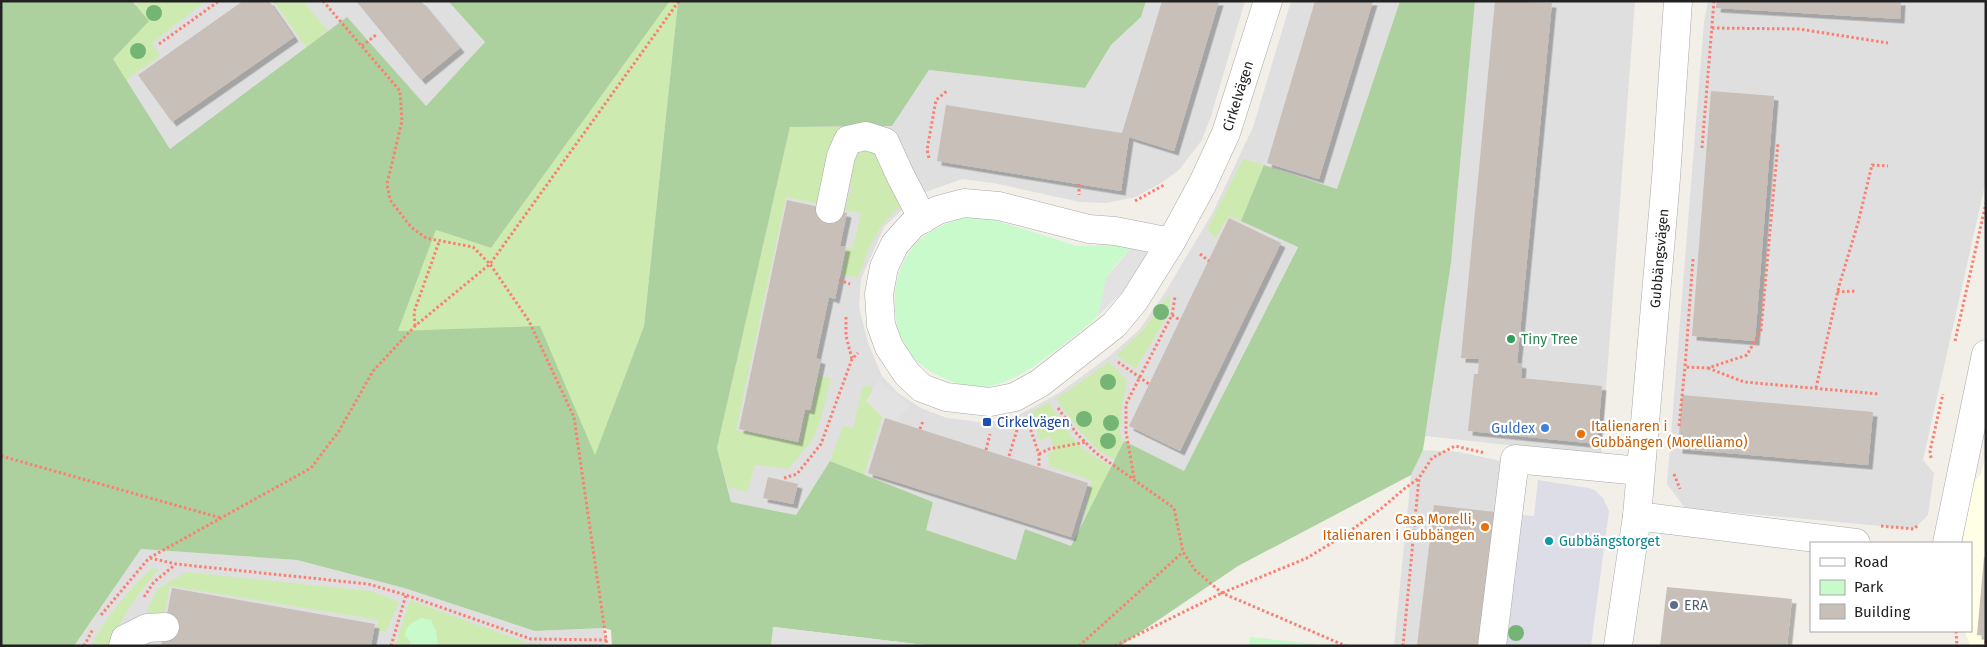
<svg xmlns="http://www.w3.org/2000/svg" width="1987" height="647" font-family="'Fira Sans',sans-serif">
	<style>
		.residential { fill: #e0dfdf }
		.education { fill: #ffffe5 }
		.grass { fill: #cdebb0 }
		.forest { fill: #add19e }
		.park { fill: #c8facc }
		.parking { fill: #e2e2e2 }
		.plaza { fill: #dddde8 }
		.building { fill: #c7bfb8; filter: url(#shadow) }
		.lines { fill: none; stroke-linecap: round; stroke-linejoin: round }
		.minor-casing { stroke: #a9a9a9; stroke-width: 29 }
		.path { stroke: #fa8072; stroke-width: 3; stroke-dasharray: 2.5 2.5; stroke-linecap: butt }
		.minor { stroke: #fff; stroke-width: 28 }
		.tree { fill: #74b475 }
		.leisure-dot { fill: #2e9e5b; stroke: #fff; stroke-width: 2 }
		.transit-dot { fill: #1a4fb4; stroke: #fff; stroke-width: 2 }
		.shop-dot { fill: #3f7fe0; stroke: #fff; stroke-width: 2 }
		.food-dot { fill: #e8710a; stroke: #fff; stroke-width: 2 }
		.culture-dot { fill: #0f9aa8; stroke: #fff; stroke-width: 2 }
		.service-dot { fill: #5c6f8a; stroke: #fff; stroke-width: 2 }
		.labels { text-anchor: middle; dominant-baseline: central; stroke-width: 4.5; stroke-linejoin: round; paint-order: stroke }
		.street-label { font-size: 14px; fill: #222; stroke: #fff }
		.leisure-label { font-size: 14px; fill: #27864d; stroke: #fff; text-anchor: start }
		.transit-label { font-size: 14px; fill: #164399; stroke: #fff; text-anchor: start }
		.food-label { font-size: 14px; fill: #c56008; stroke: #fff; text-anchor: start }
		.shop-label { font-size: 14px; fill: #366cbe; stroke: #fff; text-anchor: end }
		.culture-label { font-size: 14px; fill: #0d838f; stroke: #fff; text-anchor: start }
		.service-label { font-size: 14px; fill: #4e5e75; stroke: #fff; text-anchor: start }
	</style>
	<defs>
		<filter id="shadow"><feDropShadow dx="4.5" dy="4.5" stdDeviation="0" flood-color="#0004"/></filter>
	</defs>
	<rect width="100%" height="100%" fill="#f2efe9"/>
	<path class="residential" d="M132,1H448L485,42L426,106L170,149L112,59L148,21Z
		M1146,1H1245L1211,116L1202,140L1179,170L1161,183L1136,197L1106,203L1080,202L993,183L962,179L926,192L905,207L884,227L861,279L859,307L868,343L882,376L898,393L921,408L947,418L987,423L1015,417L1059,393L1107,358L1139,330L1166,291L1213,212L1253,127L1291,1H1400L1337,189L1264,165L1298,246L1184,471L1123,442L1071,546L1016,560L925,530L933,502L831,461L796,515L731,502L717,448L790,127L892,126L929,70L1085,88L1111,45L1141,17Z
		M1475,1H1635L1601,455L1425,436L1451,263Z
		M1708,1H1986V180L1923,460L1934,473L1928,515L1914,529L1685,508L1667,484L1704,22Z
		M1423,450L1459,452L1505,462L1479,646H1394L1411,475Z
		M141,549L297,560L404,588L535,631L604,628L605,646H74Z"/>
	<path class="education" d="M1986,454V646H1970L1965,631H1971V543H1963L1968,487L1981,474Z"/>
	<path class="grass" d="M141,1H206L152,43L160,56L126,80L112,59L148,21L136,6Z
		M273,1H303L328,31L306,47Z
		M670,1H678L644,326L595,456L398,331L436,230L491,248Z
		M790,127H841L834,137L819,204L786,197L736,430L800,443L807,411H812L819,376L831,378L820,422L811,442L788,469L755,465L747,492L728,487L717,448Z
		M867,148L877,153L903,203L882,225L870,246L858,278L842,274L847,248H853L861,213L844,210L852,187L846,185L855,152Z
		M1243,159L1264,165L1241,221L1229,216L1215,238L1207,229Z
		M1170,293L1168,314L1136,369L1116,355L1143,330Z
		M1109,362L1127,380L1122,408L1120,432L1131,468L1100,452L1077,428L1056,399Z
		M863,385L872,387V393L867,401L882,417L864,475L830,461L843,426L853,428Z
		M1049,402L1064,427L1082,448L1111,467L1084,521L1091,480L1049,466L1048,454L1054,450L1050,436L1040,441L1031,412Z
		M152,568L159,569C139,592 120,618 109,646H91C107,615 127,592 152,568Z
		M187,572L370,591L399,602L386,632L377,630L378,620L170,586L164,615L146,612L158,588Z
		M410,600L527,643H542V646H438L436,631L410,641L411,646H395Z"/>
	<path class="forest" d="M1,1H132L149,21L113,59L170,149L347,17L426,106L485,42L448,1H670L491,248L436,230L398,331L540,326L595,455L644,326L678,1H1146L1141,17L1111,45L1085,88L929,70L892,126L790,127L717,448L731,502L796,515L830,461L933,502L926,530L1016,560L1025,529L1071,546L1124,441L1184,471L1298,247L1241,221L1264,165L1337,189L1400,1H1475L1451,263L1423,450L1411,475L1238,566L1120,646H933L774,627L771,646H612L611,630L604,628L535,631L404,588L297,560L141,549L74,646H1Z"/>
	<path class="park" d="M973,216L991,219L1077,246L1134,244C1127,253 1109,270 1106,280C1103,289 1103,309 1097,316C1094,321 1087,325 1083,329C1069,340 1056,351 1041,361C1026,372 1009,382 990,386C975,389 960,385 946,379C934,374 920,366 912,356C889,328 889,278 911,250C926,230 949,221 973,216Z
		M422,618L431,620L436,631L438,646H411L410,641L405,636C405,626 413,622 422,618Z
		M1250,637L1315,644V646H1249Z"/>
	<path class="parking" d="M1144,238L1156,259L1098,316L1106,278L1134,244Z
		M879,381L910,405L897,421L882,417L866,401Z
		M773,627L933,646H771Z"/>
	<path class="plaza" d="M1538,480L1589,488L1596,491L1603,498L1609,511L1591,646H1480L1495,513L1534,516Z"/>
	<path class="building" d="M243,1H269L294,37L172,122L138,75Z
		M356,1H421L460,48L421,80Z
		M1162,1H1219L1174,151L1129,137L1121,191L937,161L946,105L1122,133Z
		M1315,1H1373L1319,179L1267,163Z
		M1495,1L1552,3L1517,363L1522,364L1521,378L1602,386L1597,444L1468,431L1474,374H1478L1479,359L1461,358Z
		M1717,1H1901L1900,19L1716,8Z
		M1711,91L1774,96L1755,341L1692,336Z
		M787,200L847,213L840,246L846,247L835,299L829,297L816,358L821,360L810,410L805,409L798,442L739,429Z
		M1229,218L1281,243L1180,451L1129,426Z
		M1682,395L1873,412L1868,465L1678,449Z
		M885,418L1088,483L1071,537L868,473Z
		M768,477L798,484L793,504L763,498Z
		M1434,505L1495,512L1479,646H1417Z
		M1984,557H1986V636L1977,635Z
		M1667,587L1792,599L1787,646H1660Z
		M172,588L375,624L371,646H161Z"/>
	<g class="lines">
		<defs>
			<g id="minor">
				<path d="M830,209L841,156L848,140L866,136L885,142L901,177L923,219"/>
				<path id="s1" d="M1171,242L1115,231L1089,229L999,206L964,203L938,210L913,224L895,244L884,267L879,294L881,325L889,347L907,374L922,388L946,397L990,402L1015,397L1040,383L1114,325L1134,301L1171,242L1203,183L1226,133L1268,1"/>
				<path d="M1637,516L1856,543"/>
				<path d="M1947,543L1986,354"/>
				<path d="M123,646L125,639L147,628L165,627"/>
				<path d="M1492,646L1515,459L1640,471"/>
				<path id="s2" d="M1618,646L1637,516L1666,178L1678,1"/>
			</g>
		</defs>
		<use href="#minor" class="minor-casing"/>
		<path class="path" d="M323,1L400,91L402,121L387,184L390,200L411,227L426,238L473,247L490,264L529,321L574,417L607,646
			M1712,28L1799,29L1888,43
			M159,44L219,1
			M362,46L376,35
			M1702,148L1714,1
			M929,158L927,150L936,100L948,90
			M1079,184V195
			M1135,201L1164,185
			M1200,254L1209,261
			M1693,259L1685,367L1708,368L1747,355L1761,330L1778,143
			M839,280L850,284
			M1837,292L1856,291
			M1172,315L1180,320
			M846,317V336L852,359
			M415,326L414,312L439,242
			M1955,341L1986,203
			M1118,362L1149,384
			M1708,368L1744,382L1879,394
			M1816,388L1839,286L1858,223L1872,165L1888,166
			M1058,408L1077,434L1096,453L1174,508L1183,552L1195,570L1222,593L1346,646
			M1029,425L1039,454V467
			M1679,426L1685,367
			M920,429L923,421
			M986,450L990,434
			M1039,454L1049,449L1086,442
			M1,456L221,518
			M1009,456L1017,430
			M1931,458L1930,451L1943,394
			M1674,474L1680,489
			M784,478L797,474L821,444L852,359L858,353
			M1134,478L1126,432V404L1172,315L1175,297
			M1881,526L1914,529L1918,525
			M150,558L176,564L368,584L406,595L531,639L607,640
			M144,597L154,582L176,564
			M101,615L149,558L311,468L339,431L373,371L415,326L490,264L679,1
			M1956,631L1957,646
			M1984,642H1986
			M84,646L93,629
			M391,646L406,595
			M1079,646L1183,552
			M1115,646L1222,593L1307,558L1343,536L1382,508L1404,489L1419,478
			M1403,646L1419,478L1432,458L1455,446L1485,453"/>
		<use href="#minor" class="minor"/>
	</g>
	<g class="tree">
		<circle cx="154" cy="13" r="8"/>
		<circle cx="138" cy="51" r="8"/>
		<circle cx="1161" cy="312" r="8"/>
		<circle cx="1108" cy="382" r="8"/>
		<circle cx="1084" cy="419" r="8"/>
		<circle cx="1111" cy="423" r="8"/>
		<circle cx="1108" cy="441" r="8"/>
		<circle cx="1516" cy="633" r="8"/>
	</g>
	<circle class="leisure-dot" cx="1511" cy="339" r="5"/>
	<rect class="transit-dot" x="982" y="417" width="10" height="10" rx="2.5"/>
	<circle class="shop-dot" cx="1545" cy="428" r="5"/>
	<g class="food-dot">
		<circle cx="1581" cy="434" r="5"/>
		<circle cx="1485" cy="527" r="5"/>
	</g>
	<circle class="culture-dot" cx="1549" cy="541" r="5"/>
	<circle class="service-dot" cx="1674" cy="605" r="5"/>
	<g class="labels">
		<g class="street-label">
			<text stroke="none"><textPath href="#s1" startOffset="934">Cirkelvägen</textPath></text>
			<text stroke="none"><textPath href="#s2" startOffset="390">Gubbängsvägen</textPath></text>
		</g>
		<g class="leisure-label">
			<text x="1521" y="339">Tiny Tree</text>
		</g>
		<g class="transit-label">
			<text x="997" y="422">Cirkelvägen</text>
		</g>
		<g class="food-label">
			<text x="1591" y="426">Italienaren i<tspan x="1591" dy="16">Gubbängen (Morelliamo)</tspan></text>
			<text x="1475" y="519" text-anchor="end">Casa Morelli,<tspan x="1475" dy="16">Italienaren i Gubbängen</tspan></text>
		</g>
		<g class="shop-label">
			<text x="1535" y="428">Guldex</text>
		</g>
		<g class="culture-label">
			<text x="1559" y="541">Gubbängstorget</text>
		</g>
		<g class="service-label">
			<text x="1684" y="605">ERA</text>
		</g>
	</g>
	<rect width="1987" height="647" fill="none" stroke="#222222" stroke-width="5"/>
	<rect x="1810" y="542" width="162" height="90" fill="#ffffff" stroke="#a7a7a7"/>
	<rect x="1820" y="558" width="25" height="8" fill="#ffffff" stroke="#a7a7a7"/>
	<text x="1854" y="567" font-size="15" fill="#222222">Road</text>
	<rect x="1820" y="580" width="25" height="15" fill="#c8facc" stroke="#a7a7a7"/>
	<text x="1854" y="592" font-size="15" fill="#222222">Park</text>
	<rect x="1820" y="604" width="25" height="15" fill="#c7bfb8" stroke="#a7a7a7"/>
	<text x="1854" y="617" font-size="15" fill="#222222">Building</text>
</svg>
